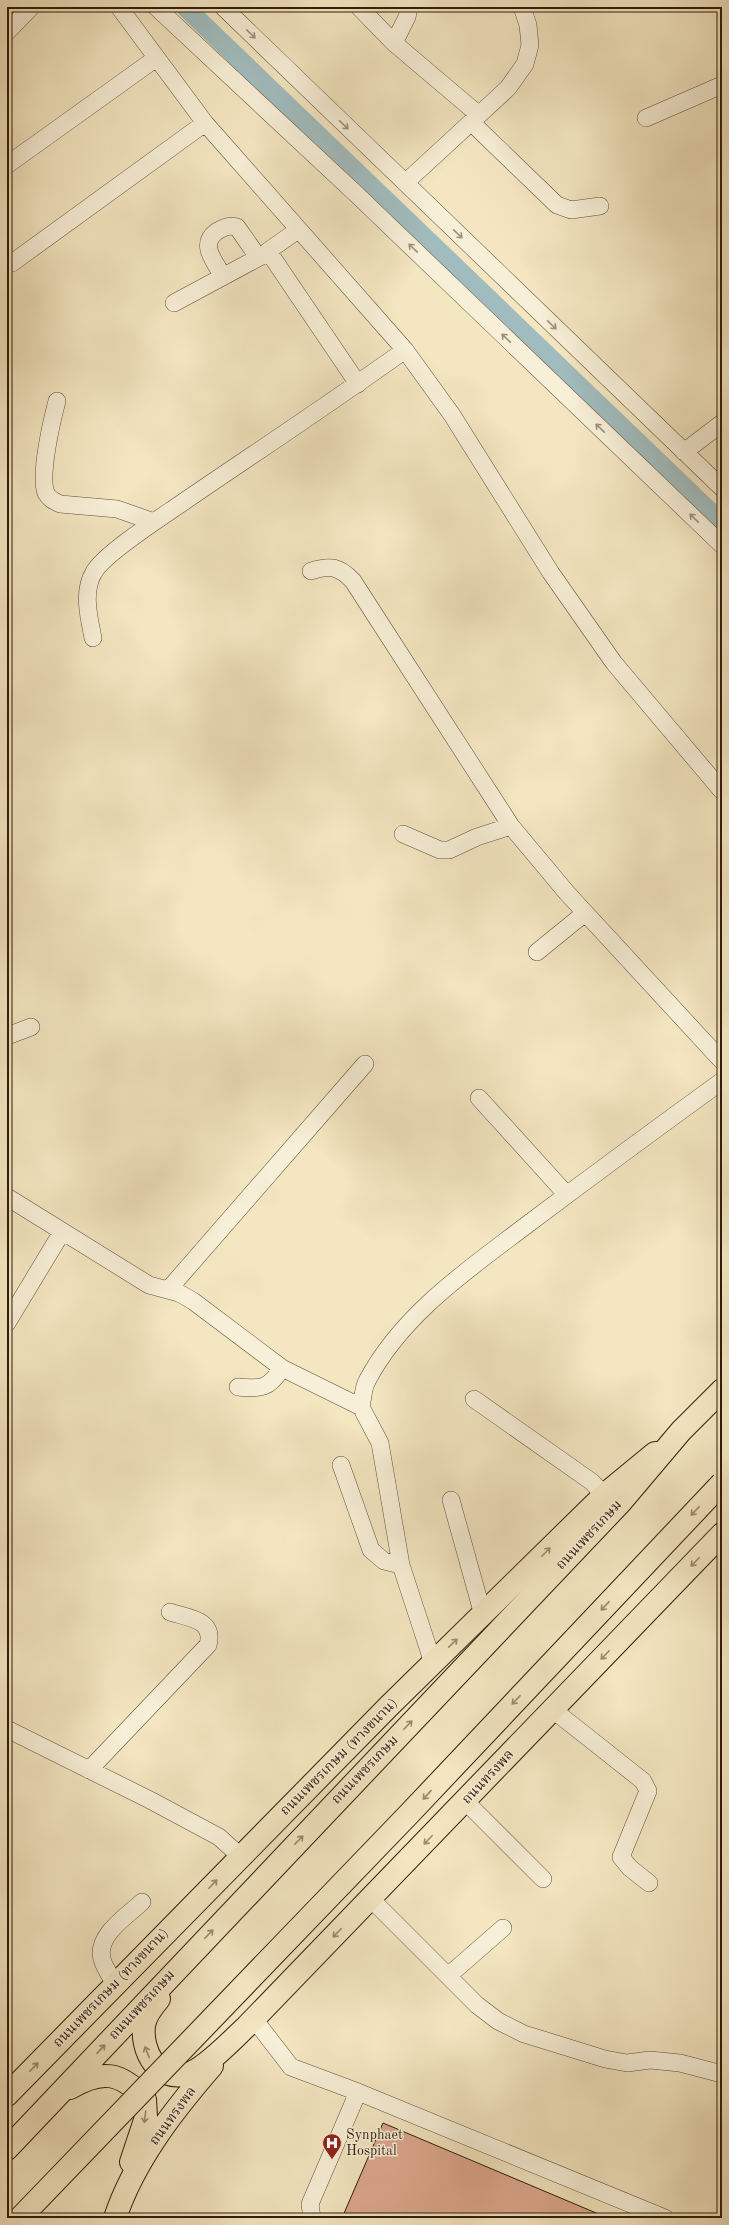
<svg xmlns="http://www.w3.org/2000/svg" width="729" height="2225" font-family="'Old Standard TT','Noto Serif Thai',serif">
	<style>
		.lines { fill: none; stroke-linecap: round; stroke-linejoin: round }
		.canal { stroke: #a1bcbe; stroke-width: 19 }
		.building { fill: #dca78d; stroke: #2f1b0b }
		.minor-casing { stroke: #604e38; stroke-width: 18 }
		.major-casing { stroke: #2f1b0b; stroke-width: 24 }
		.highway-casing { stroke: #2f1b0b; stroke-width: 24 }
		.minor { stroke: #f7efd7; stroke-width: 17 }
		.major { stroke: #f3e6c1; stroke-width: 22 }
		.highway { stroke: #f3e6c1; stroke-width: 22 }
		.highway-bridge-casing { stroke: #2f1b0b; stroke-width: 24; stroke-linecap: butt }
		.highway-bridge { stroke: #f3e6c1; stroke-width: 22 }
		.oneway { stroke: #9d907b }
		.oneway2 { stroke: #9b8b6f }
		.labels { text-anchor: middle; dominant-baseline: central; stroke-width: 3; stroke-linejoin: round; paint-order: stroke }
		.street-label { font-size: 14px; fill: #2f1b0b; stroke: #f7efd7 }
		.poi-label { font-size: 14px; fill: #2f1b0b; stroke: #f7efd7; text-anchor: start }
	</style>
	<rect width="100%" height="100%" fill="#f3e6c1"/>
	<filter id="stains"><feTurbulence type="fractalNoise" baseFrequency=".005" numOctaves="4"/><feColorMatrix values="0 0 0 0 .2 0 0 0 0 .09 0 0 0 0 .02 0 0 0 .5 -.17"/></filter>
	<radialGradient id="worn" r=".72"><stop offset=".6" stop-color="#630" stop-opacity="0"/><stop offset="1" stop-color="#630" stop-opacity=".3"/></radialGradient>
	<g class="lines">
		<path class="canal" d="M185,7L722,523
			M7,8L8,7"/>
	</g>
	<path class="building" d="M383,2123L608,2218H342Z"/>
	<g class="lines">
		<defs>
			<path id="minor" d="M119,7L205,123L405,350L452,415L551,573L614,663L722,791
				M156,7L354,192L722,545
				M223,7L722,488
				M359,7L394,43L479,115
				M7,32L31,7
				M394,43L407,17L409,7
				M646,118L722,85
				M471,122L557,205L571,210L600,206
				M7,165L155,59
				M405,183L508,88L525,64L530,45L528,25L522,7
				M298,230L268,251L358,384
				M12,263L205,123
				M223,276C215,262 199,245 216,232C224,227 229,225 237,227L258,257
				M174,303L267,253
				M57,401C52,420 39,475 46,493C49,499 54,501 60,504L117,509L154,522
				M684,452L722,423
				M311,571C330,565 339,566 353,581L511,826
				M93,638C89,617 82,592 94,572C104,554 160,518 179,505C255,453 331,403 405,350
				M403,834L440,850H449L477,837L511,826L567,893L722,1061
				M537,952L585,913
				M7,1036L31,1027
				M479,1098L567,1195
				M7,1197L149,1285L179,1293L193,1301L282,1368L361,1407L380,1443L401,1565L433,1663
				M168,1290L365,1064
				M7,1323L62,1232
				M238,1387C261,1389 269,1389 282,1368
				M474,1399L592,1482L604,1495
				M361,1407C363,1399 363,1388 367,1381C402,1314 469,1269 528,1224C592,1176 657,1128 722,1081
				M341,1465L371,1550L384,1561L401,1565
				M451,1500L483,1615
				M552,1709L643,1781L648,1791L621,1857L630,1868L649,1883
				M7,1729L150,1800L219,1837L240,1856
				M89,1770L208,1645C215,1619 188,1618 170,1612
				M465,1801L543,1879
				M371,1899L477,2005L498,2021L524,2034L605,2059L627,2063L650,2060L680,2063L722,2074
				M448,1976L503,1928
				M115,1984C111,1977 106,1970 103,1962C93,1937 127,1916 142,1902
				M254,2019L291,2067L358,2092L665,2218
				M312,2218L310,2204L358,2092"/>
			<path id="major" d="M7,2095L389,1706L604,1495L655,1453"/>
			<path id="highway" d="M159,1999C153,2006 145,2016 144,2026C141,2051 158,2083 187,2074C204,2070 234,2038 247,2026L722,1534
				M70,2088C102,2069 121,2072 145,2099L146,2117L131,2162
				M7,2149L621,1502L681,1431L722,1390
				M115,2218C134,2161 173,2111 212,2066"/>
		</defs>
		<use href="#minor" class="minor-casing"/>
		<use href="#major" class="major-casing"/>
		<use href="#highway" class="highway-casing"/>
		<use href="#minor" class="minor"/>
		<use href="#major" class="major"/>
		<use href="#highway" class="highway"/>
		<defs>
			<path id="highway-bridge" d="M20,2218L409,1814L722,1483"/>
		</defs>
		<use href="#highway-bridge" class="highway-bridge-casing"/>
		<use href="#highway-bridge" class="highway-bridge"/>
	</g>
	<defs><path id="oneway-shaft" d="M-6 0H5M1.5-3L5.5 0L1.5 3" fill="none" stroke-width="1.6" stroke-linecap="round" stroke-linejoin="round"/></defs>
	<g class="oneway">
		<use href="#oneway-shaft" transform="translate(251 34) rotate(44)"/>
		<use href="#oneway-shaft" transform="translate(344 125) rotate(44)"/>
		<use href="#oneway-shaft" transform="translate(458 234) rotate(44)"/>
		<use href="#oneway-shaft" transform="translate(413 248) rotate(-136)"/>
		<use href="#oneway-shaft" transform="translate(552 325) rotate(44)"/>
		<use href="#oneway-shaft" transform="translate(506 338) rotate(-136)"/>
		<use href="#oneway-shaft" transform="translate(600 428) rotate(-136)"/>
		<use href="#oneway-shaft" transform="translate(694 518) rotate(-136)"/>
	</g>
	<g class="oneway2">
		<use href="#oneway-shaft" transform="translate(695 1511) rotate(134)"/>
		<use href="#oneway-shaft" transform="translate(546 1552) rotate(-45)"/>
		<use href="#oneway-shaft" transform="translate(695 1562) rotate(134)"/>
		<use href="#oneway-shaft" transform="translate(605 1606) rotate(133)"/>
		<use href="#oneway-shaft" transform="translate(453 1643) rotate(-44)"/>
		<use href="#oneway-shaft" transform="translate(605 1655) rotate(134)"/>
		<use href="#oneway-shaft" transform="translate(516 1700) rotate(133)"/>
		<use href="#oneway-shaft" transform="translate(408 1725) rotate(-46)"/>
		<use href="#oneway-shaft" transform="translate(427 1795) rotate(133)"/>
		<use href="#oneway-shaft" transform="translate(299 1840) rotate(-46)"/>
		<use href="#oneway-shaft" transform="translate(428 1840) rotate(134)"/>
		<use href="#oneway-shaft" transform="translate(213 1884) rotate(-46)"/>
		<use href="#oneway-shaft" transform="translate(337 1933) rotate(134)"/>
		<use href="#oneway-shaft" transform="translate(209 1934) rotate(-46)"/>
		<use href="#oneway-shaft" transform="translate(101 2049) rotate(-47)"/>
		<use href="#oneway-shaft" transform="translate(147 2052) rotate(-112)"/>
		<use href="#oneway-shaft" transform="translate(34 2067) rotate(-46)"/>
		<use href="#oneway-shaft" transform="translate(145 2117) rotate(97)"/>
	</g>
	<defs>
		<symbol id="hospital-pin" viewBox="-11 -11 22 30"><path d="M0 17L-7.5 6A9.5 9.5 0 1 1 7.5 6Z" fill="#8f2418" stroke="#f7efd7"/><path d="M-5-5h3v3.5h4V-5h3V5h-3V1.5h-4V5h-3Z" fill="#fff"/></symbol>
	</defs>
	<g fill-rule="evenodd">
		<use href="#hospital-pin" x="321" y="2132" width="22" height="30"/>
	</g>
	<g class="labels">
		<g class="street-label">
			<text transform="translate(589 1535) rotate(-47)">ถนนเพชรเกษม</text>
			<text transform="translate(339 1757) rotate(-45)">ถนนเพชรเกษม (ทางขนาน)</text>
			<text transform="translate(365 1770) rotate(-46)">ถนนเพชรเกษม</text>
			<text transform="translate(488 1777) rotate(-47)">ถนนทรงพล</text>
			<text transform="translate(111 1988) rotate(-46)">ถนนเพชรเกษม (ทางขนาน)</text>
			<text transform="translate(142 2005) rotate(-47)">ถนนเพชรเกษม</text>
			<text transform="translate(173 2116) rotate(-54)">ถนนทรงพล</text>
		</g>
		<g class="poi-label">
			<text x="346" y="2135">Synphaet<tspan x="346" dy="16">Hospital</tspan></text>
		</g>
	</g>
	<rect width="729" height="2225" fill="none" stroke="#f3e6c1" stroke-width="24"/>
	<rect x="8" y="8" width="713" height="2209" fill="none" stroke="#2f1b0b" stroke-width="2"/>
	<rect x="12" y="12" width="705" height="2201" fill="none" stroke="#2f1b0b"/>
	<rect width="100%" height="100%" filter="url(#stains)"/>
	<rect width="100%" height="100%" fill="url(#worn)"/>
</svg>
